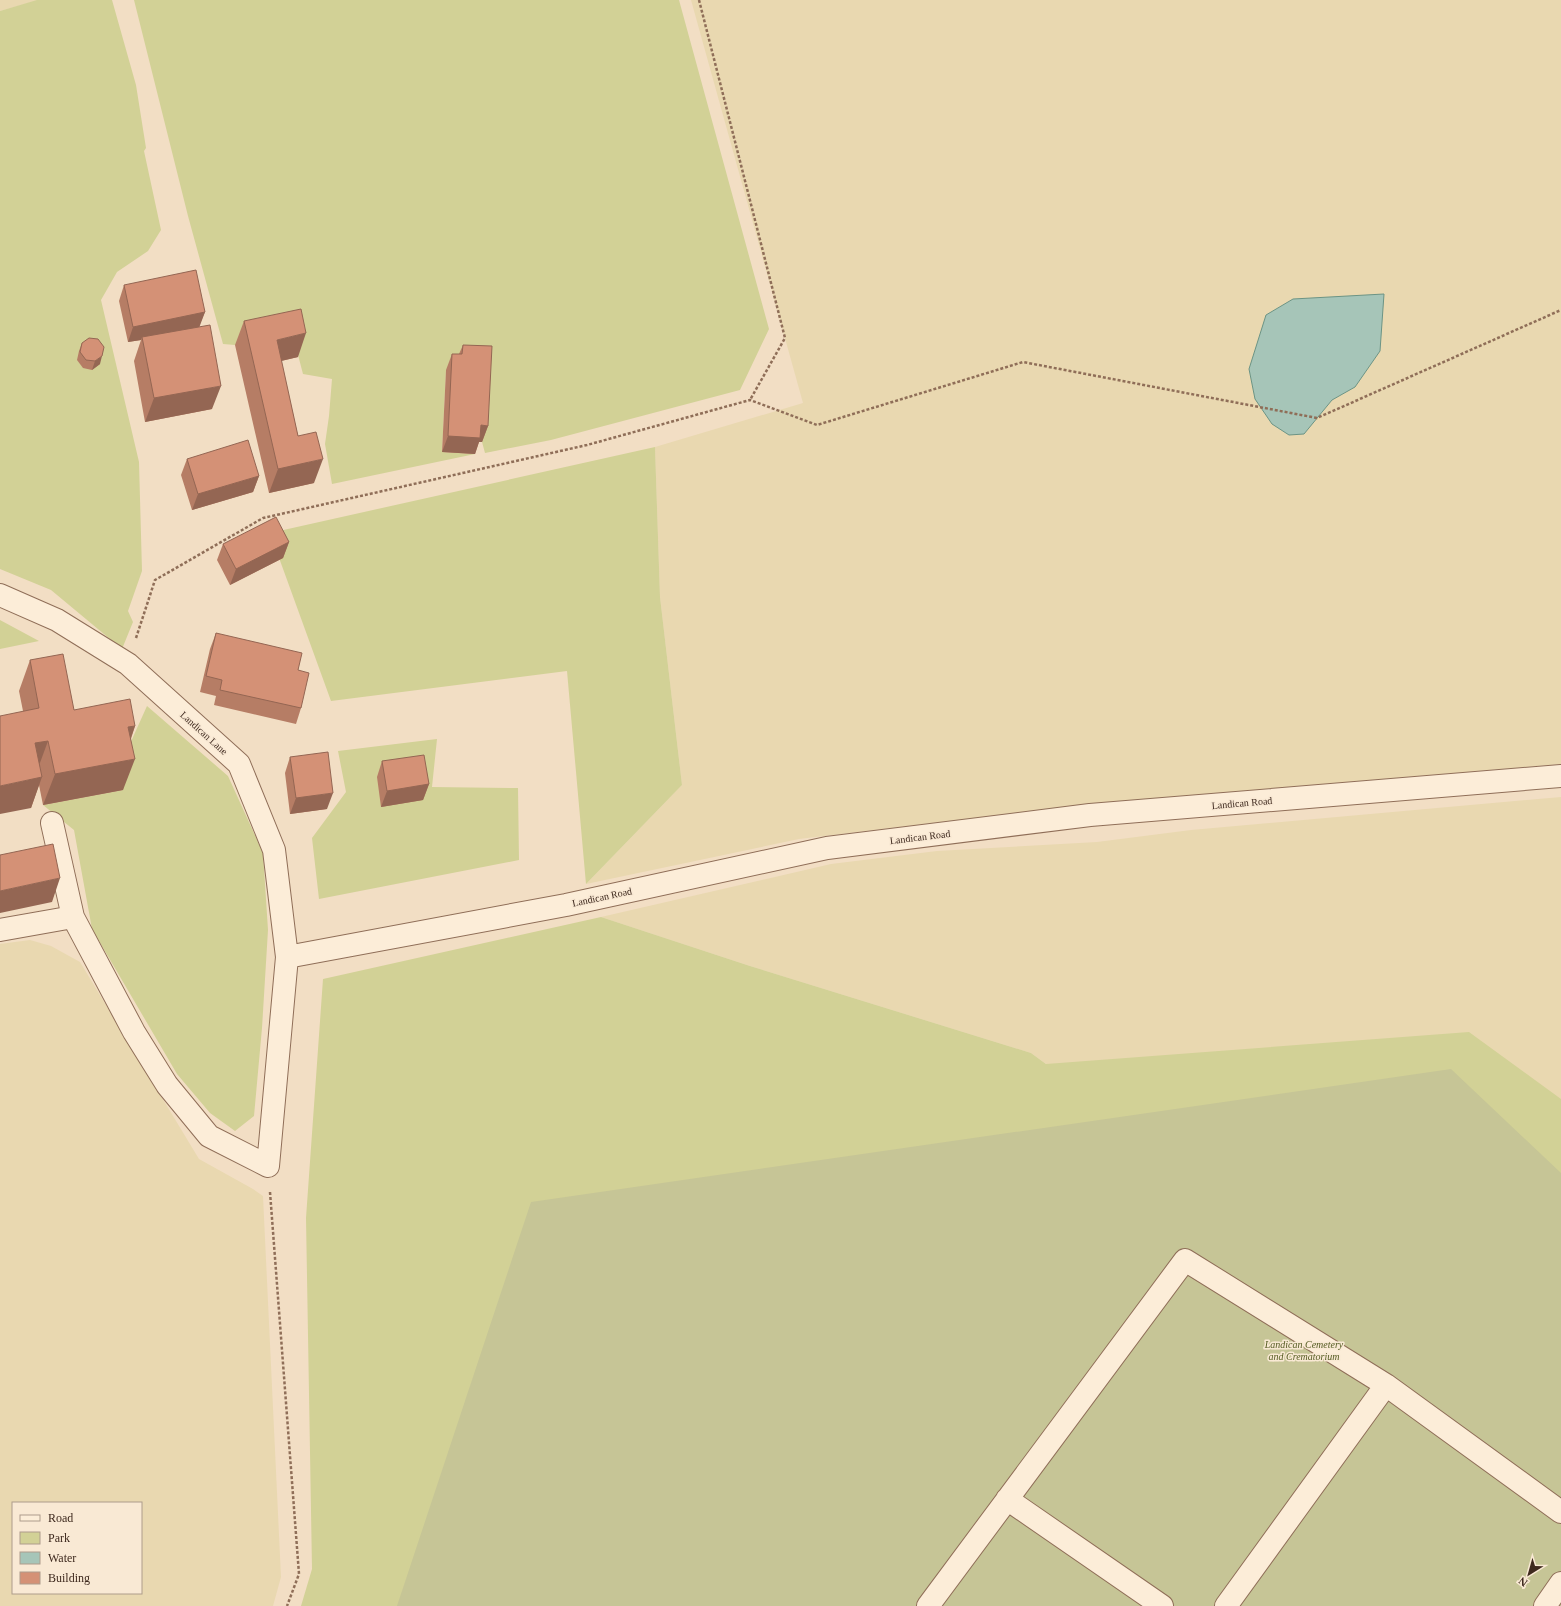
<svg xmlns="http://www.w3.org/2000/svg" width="1561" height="1606" font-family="'Times New Roman',serif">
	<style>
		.farmland { fill: #e9d8b0; fill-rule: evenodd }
		.green { fill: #d2d196 }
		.cemetery { fill: #c6c596 }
		.water { fill: #a6c5b8; stroke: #6c9485 }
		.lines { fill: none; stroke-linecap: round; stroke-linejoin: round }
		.minor-casing { stroke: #8f6e58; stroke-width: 24 }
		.path { stroke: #8f6e58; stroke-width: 2.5; stroke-dasharray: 3 2; stroke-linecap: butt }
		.minor { stroke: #fcedd8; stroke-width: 22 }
		.wall { fill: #b67d65 }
		.shaded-wall { fill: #946653 }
		.building { fill: #d49176; stroke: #946653 }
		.labels { text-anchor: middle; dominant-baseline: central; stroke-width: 3; stroke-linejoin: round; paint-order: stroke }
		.street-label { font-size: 10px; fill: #3e291e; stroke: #f9e9d4 }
		.park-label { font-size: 10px; font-style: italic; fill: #555c22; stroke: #f9e9d4 }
	</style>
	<rect width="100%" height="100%" fill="#f2dec4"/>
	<path class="farmland" d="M0,0H40L0,11Z
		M691,0H1561V764L1100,803L799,839L586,884L682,785L660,597L655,447L803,403ZM1266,316L1380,351L1355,387L1332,400L1317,418Z
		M1561,797V1173L1119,1117L1031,1053L750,966L601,917L831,864L937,851L1097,842L1191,830Z
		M30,940L51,946L80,962L199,1159L253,1189L263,1196L281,1577L273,1606H0V944ZM13,1503H141V1593H13Z"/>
	<path class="green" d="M37,0H112L136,85L146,148L144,151L161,230L148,251L117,272L101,300L139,462L142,571L128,611L133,622L122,649L51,590L0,569V11Z
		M134,0H679L769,329L740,390L551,440L485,453L482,442L487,362L446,370L442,452L475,454L332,484L325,444L329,416L332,379L303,374L292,332L235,345L223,344L188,216Z
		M655,447L660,597L682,785L586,884L567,671L331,701L270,533Z
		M0,620L39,641L0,649Z
		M147,706L228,776L263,853L268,930L262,1028L254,1116L235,1131L210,1113L177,1074L92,929L74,830L43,805L123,790L124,757Z
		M437,739L432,787L518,788L519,860L319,899L312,838L346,792L338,751Z
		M601,917L750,966L1031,1053L1046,1064L1469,1032L1561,1099V1188L420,1606H301L312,1569L306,1218L323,979Z"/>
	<path class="cemetery" d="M1451,1069L1561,1173V1606H397L531,1202Z"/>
	<path class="water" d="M1384,294L1380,351L1355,387L1332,400L1304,434L1289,435L1272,424L1255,399L1249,369L1266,315L1293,299Z"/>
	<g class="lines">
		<defs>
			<path id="minor" d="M0,595L57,620L128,664L239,764L274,850L287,957L268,1166L209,1136L167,1085L134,1032L73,917L0,930
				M52,823L73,917
				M287,957L566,905L827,848L1090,815L1561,776
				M1007,1499L1162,1606
				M928,1606L1185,1260L1386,1385L1561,1512
				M1226,1606L1386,1385
				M1545,1606L1561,1583"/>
		</defs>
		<use href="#minor" class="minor-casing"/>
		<path class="path" d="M699,0L785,338L750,400
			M136,638L155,580L263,518L587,445L750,400L817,425L1023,362L1317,418L1561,310
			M270,1192L299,1574L287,1606"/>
		<use href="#minor" class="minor"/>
	</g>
	<path class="wall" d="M124,285L205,312L199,326L212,409L145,422L134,361L141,340L128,342L119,301Z
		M244,321L298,357L281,361L298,436L314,483L269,493L235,345Z
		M82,343L100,364L92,370L83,368L77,360L79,351Z
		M463,345L488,426L482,442H479L475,454L442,452L446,370L452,354H459Z
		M187,459L259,476L253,492L192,510L181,475Z
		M289,542L283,558L230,585L217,560L223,544Z
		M216,633L298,670L301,708L296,724L214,705L216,696L200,692L210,649Z
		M30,660L74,710L135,726L131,739L123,790L43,805L39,785L31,808L23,711L19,691Z
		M290,757L327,809L290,814L285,773Z
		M382,761L429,784L423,800L381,807L377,777Z"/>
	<path class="shaded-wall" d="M205,312L199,328L142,337L141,340L128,342L133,327Z
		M306,333L298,357L268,364L277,340Z
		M102,356L100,364L92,370L95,361Z
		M221,386L212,409L145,422L154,398Z
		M481,425L488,426L482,442H479L475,454L442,452L448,436Z
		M323,459L314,483L269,493L278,469Z
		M259,476L253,492L192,510L198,494Z
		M289,542L283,558L230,585L236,569Z
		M135,726L124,757L128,727Z
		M48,741L37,771L35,743Z
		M135,759L123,790L43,805L55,774Z
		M42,777L31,808L0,814V786Z
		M429,784L423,800L381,807L387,791Z
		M333,793L327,809L290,814L296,798Z
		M60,878L52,902L0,913V891Z"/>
	<path class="building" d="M196,270L205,312L133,327L124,285Z
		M301,309L306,333L277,340L298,436L316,432L323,459L278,469L244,321Z
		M210,325L221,386L154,398L142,337Z
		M89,338L98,339L104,347L102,356L95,361L86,360L80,352L82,343Z
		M463,345L492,346L488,426L481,425L480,438L448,436L452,354H462Z
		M248,440L259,476L198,494L187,459Z
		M276,517L289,542L236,569L223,544Z
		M216,633L302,653L298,670L309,673L301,708L220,690L222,680L206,676Z
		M63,654L74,710L130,699L135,726L128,727L135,759L55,774L48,741L35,743L42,777L0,786V716L39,708L30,660Z
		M328,752L333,793L296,798L290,757Z
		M424,755L429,784L387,791L382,761Z
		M53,844L60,878L0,891V855Z"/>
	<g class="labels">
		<g class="street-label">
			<text transform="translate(204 733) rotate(42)">Landican Lane</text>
			<text transform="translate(1242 803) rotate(-5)">Landican Road</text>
			<text transform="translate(920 837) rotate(-7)">Landican Road</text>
			<text transform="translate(602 897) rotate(-12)">Landican Road</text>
		</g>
		<g class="park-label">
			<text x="1304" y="1344">Landican Cemetery<tspan x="1304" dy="12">and Crematorium</tspan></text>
		</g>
	</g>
	<rect x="12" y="1502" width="130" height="92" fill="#f9e9d4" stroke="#ae9c8b"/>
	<rect x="20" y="1515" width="20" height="6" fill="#fcedd8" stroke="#ae9c8b"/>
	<text x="48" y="1522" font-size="12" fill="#3e291e">Road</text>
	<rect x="20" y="1532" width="20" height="12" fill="#d2d196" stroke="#ae9c8b"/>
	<text x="48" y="1542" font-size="12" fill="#3e291e">Park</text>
	<rect x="20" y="1552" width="20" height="12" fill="#a6c5b8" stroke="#ae9c8b"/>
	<text x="48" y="1562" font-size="12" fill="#3e291e">Water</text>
	<rect x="20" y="1572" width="20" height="12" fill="#d49176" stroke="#ae9c8b"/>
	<text x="48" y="1582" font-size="12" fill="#3e291e">Building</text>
	<g transform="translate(1529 1574) rotate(217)" stroke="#f9e9d4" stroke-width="3" paint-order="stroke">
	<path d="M0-3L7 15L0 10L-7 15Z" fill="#3e291e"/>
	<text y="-6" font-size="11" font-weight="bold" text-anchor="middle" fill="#3e291e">N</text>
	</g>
</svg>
